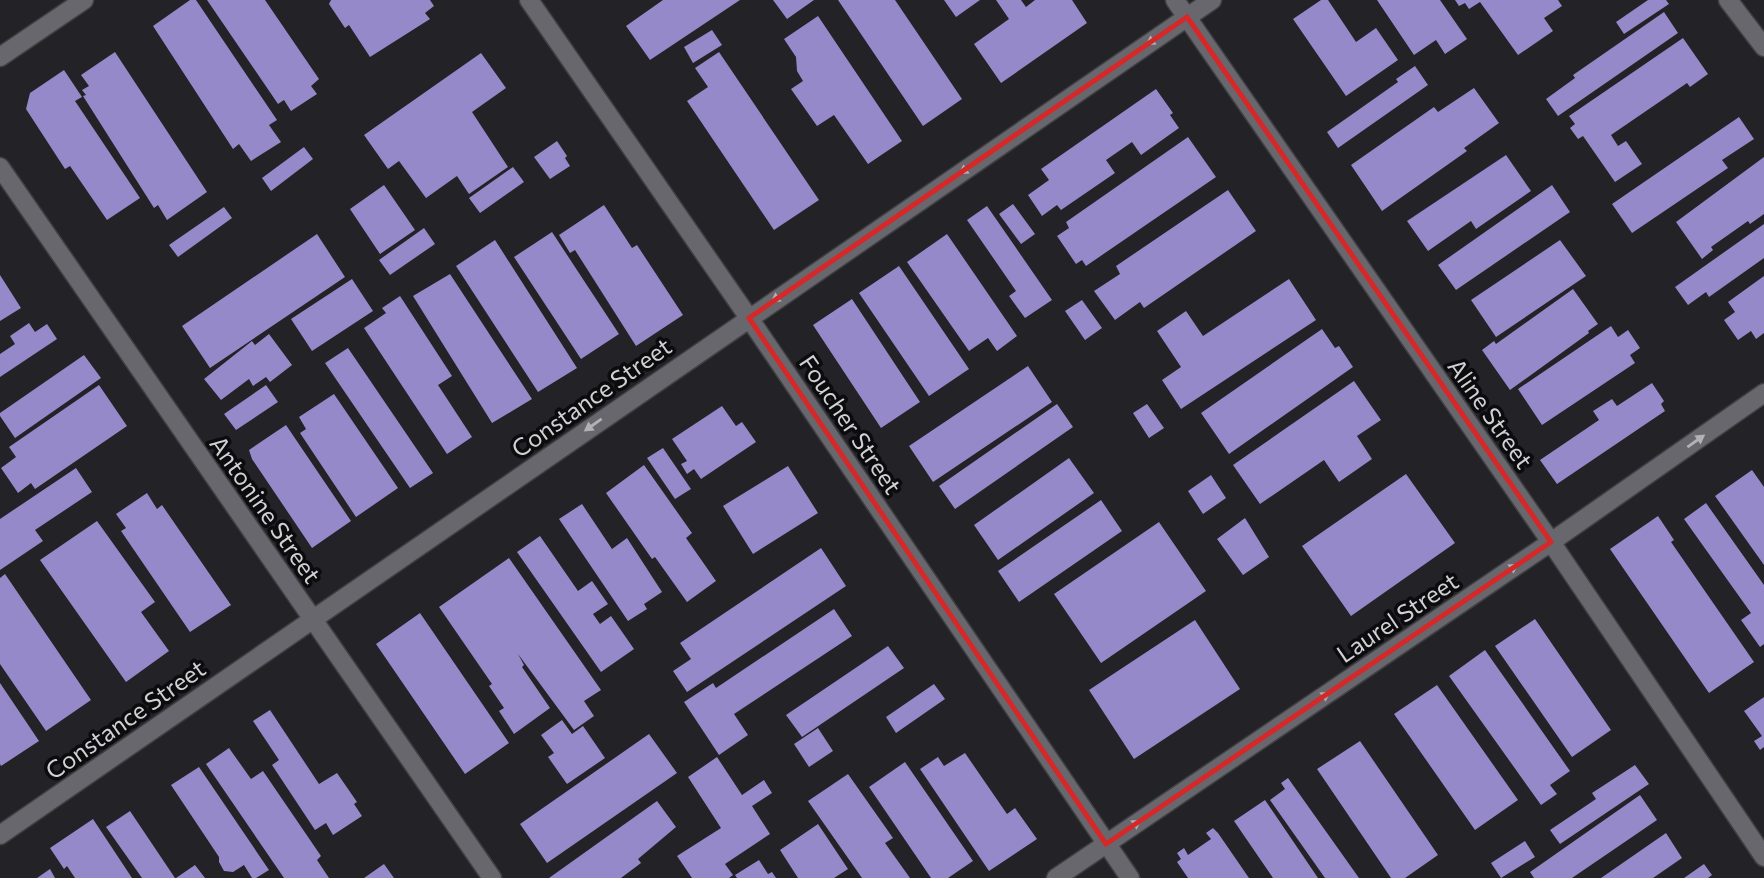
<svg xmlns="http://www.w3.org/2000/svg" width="1764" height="878" font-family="Commissioner,sans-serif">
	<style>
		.building { fill: #9589c9 }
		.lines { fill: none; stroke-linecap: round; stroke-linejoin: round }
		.minor-casing { stroke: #3f3e43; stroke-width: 21 }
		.minor { stroke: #68676d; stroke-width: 18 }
		.oneway { fill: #b2b1b5 }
		.marked { fill: none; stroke: #d62828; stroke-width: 5; stroke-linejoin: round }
		.labels { text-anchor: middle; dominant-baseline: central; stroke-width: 7; stroke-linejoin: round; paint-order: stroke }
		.street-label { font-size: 24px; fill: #d1d1d4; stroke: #0c0c0e }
	</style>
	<rect width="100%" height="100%" fill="#222227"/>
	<path class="building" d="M190,0H196L277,120L269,125L281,142L251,161L239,144L233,149L153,26Z
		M207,0H265L319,79L311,86L317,94L291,111L284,100L278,104Z
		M331,0H430L434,6L425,13L430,19L370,57L349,25L345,28L329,4Z
		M663,0H740L650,60L626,26Z
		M773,0H814L787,19Z
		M838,0H895L962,99L923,126Z
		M944,0H980L956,17Z
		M996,0H1021L1026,7L1035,0H1072L1087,23L1001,83L974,44L1009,19Z
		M1321,0H1328L1356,42L1376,28L1398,60L1346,96L1293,19Z
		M1377,0H1440L1467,39L1445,54L1436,40L1414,55Z
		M1455,0H1558L1562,6L1544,18L1553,31L1518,55L1480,2L1469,9L1465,3L1459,6Z
		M1648,0H1666L1669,4L1624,34L1616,22Z
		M1664,12L1678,33L1558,116L1546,99L1575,78L1573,75Z
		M818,16L902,141L868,164L834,115L817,126L791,89L803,81L797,71L796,57L784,39Z
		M712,30L722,45L693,63L684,47Z
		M1683,38L1708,74L1690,87L1687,83L1611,135L1618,146L1626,141L1642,164L1615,182L1583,136L1578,139L1570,128L1575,124L1569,116Z
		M115,52L207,192L167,220L158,205L154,208L83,96L86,95L82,90L89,86L81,75Z
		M719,52L819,200L774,230L687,101L708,87L695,68Z
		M481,53L506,88L472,112L508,167L469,194L457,176L426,198L399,161L388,169L364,135Z
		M1415,66L1428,85L1338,148L1327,132L1398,82L1396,79Z
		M64,70L82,97L75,101L140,198L107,220L70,166L65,169L26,109L30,93Z
		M1474,88L1499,123L1464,148L1467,151L1382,211L1351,165L1434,107L1438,112Z
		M1156,89L1173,113L1170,115L1179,128L1141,155L1132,142L1106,160L1115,173L1061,210L1057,205L1042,216L1028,195L1049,180L1041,169Z
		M1739,117L1754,139L1722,160L1728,168L1632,233L1612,204Z
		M1188,137L1216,177L1086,266L1082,260L1076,264L1057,236L1069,228L1066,222Z
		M557,141L567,156L565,158L570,166L550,179L534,157Z
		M304,147L313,159L271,191L262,178Z
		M1506,155L1531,191L1476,229L1471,221L1428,251L1407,221Z
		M1764,157V214L1750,224L1748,221L1711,247L1713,250L1702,259L1676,222Z
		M513,167L524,182L480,213L469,198Z
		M384,185L415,230L380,254L350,209Z
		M1552,185L1570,212L1456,290L1438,265Z
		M1228,190L1256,231L1144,308L1140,302L1115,320L1094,291L1120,274L1116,266Z
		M1013,204L1035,234L1021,244L999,214Z
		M604,205L632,248L637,245L683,315L636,346L575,250L570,253L559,235Z
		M987,206L1052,300L1025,318L1009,296L1016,291L967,220Z
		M224,207L232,218L178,257L169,245Z
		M1764,224V258L1709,297L1706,292L1688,305L1675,287Z
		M424,228L435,244L390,275L379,260Z
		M552,232L619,334L581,359L514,257Z
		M317,234L345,277L210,368L182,326Z
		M947,234L1017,336L997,351L988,338L969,351L907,262Z
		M495,240L577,368L538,392L456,266Z
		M1560,240L1586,276L1496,337L1471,300Z
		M899,266L969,369L929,396L859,293Z
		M450,274L532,399L492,423L413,296Z
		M0,275L21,308L0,321Z
		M1764,276V333L1756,339L1751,331L1738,340L1724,320L1735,312L1728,302Z
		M352,279L373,311L312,351L291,319Z
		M1289,279L1316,320L1181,409L1162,380L1181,367L1157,331L1186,311L1203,336Z
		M1573,289L1598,324L1588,331L1589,333L1510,390L1482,350L1494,341L1496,344Z
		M400,296L452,376L438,385L472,437L447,454L364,328L386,313L382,308Z
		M852,299L920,402L881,428L813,325Z
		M1082,300L1102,328L1085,340L1065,311Z
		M29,323L35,332L47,324L57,339L0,377V354L15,344L10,336Z
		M1611,326L1618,337L1628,330L1640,348L1630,355L1635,363L1542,425L1518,389Z
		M1322,329L1335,348L1339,346L1353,367L1229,454L1201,413Z
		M269,334L292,365L270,382L266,377L253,386L249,379L221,400L204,379L252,341L255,345Z
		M348,348L433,473L410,488L325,363Z
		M84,355L101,378L15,438L0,416V413Z
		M1028,366L1052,402L933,482L909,446Z
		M1354,381L1381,420L1357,436L1372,459L1339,482L1324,460L1260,504L1233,465Z
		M1652,383L1664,401L1661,404L1665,411L1557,484L1540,460L1599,420L1593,411L1612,399L1617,406Z
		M99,385L127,426L35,489L31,483L18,493L1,468L16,457L9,447Z
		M266,385L278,402L236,430L224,414Z
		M334,394L398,488L356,517L300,433L306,429L299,417Z
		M1057,404L1073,427L955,509L939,486Z
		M1147,404L1164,428L1149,438L1133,413Z
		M722,406L736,426L742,422L756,442L701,479L694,469L687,474L681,464L687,461L672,439Z
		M286,425L351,521L312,548L252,459L249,450Z
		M663,448L691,489L675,499L647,458Z
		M1069,458L1094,493L998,560L974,525Z
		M644,465L692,533L686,538L716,581L687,602L655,557L652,559L606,493Z
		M788,466L818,513L753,554L723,506Z
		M76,468L92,492L35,530L43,541L0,570V519Z
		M1752,470L1764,487V565L1715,496Z
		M1406,474L1455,543L1351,616L1302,546Z
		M1211,475L1226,498L1203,514L1188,491Z
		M147,493L157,509L162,505L231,605L190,632L121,531L126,528L116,514Z
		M1101,500L1122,531L1019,602L998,571Z
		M1706,503L1764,585V644L1760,647L1741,620L1751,613L1684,519Z
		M582,504L612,549L627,538L662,592L644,604L647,609L628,621L559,519Z
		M1658,516L1674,540L1671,542L1754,662L1709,693L1610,549Z
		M1245,518L1269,557L1243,575L1217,539Z
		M97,521L155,602L141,612L169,651L126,682L40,560Z
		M1159,522L1206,591L1101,663L1054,594Z
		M540,536L578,591L592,581L608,604L593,614L600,624L611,616L634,649L601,672L517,552Z
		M821,548L846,586L687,692L673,671L691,659L680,643Z
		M509,558L601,690L584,701L594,716L574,730L518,654L524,665L522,667L550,708L514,734L499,711L504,708L489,686L492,684L439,607Z
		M5,574L91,700L46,731L0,664V578Z
		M834,609L852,636L734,714L748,735L719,755L684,702L713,683L716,688Z
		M420,613L509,743L465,774L376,644Z
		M1535,619L1611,730L1572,757L1495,646Z
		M1195,620L1240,689L1134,759L1089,690Z
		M888,646L904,668L802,737L786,715Z
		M1485,650L1570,771L1550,785L1557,794L1541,805L1449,676Z
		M0,683L39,741L1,766L0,764Z
		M934,684L945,699L896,733L886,717Z
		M1437,685L1518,800L1475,830L1394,714Z
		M1764,697V747L1760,750L1754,741L1762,736L1744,711Z
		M270,710L319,784L337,773L357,802L354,804L362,816L333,835L326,823L315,830L272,765L279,760L253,721Z
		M562,720L572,734L583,726L605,758L567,784L548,757L554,753L541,735Z
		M818,728L833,751L809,767L794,744Z
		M649,734L677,773L547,863L520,824Z
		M1360,741L1438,855L1405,878H1391L1317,769Z
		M229,748L251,779L263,771L321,856L317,860L329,878H284L206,764Z
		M965,753L1007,814L1015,808L1037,839L989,871L920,769L938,757L944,766Z
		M717,757L742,795L764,780L772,793L752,806L770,834L725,864L733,875L729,878H692L677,856L721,828L688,777Z
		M905,762L973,861L948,878H931L869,787Z
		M1635,765L1649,784L1560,844L1550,830L1596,799L1592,793Z
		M199,767L269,870L256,878H252L244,865L233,872L224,871L219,862V857L171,785Z
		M848,774L893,838L885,843L910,878H862L808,801Z
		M1288,778L1359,878H1325L1270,800L1285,789L1281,783Z
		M1640,795L1657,820L1572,878H1534L1530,872Z
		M1265,800L1318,878H1273L1234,821Z
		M657,801L676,827L638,859L641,863L621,878H549Z
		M130,811L175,878H142L106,827Z
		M93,819L132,878H75L67,866L64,869L50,848Z
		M818,824L848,869L834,878H798L780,850Z
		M1213,828L1218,833L1249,878H1188L1177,862L1181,859L1177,853L1184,848L1188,855L1211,839L1206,833Z
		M1666,833L1682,858L1653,878H1601Z
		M1525,841L1535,857L1501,878L1491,863Z
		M759,860L768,874L772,872L776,878H737L735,875Z
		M384,864L394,878H364Z
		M1704,864L1712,875L1708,878H1684Z
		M195,865L205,878H176Z
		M50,869L55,878H37Z"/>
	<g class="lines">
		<defs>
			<path id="minor" d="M529,0L749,318L1130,878
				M1175,0L1551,542L1764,857
				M1728,0L1764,47
				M0,57L84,0
				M0,167L492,878
				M0,835L1212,0
				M1056,878L1551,542L1764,393"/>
		</defs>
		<use href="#minor" class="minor-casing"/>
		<use href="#minor" class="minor"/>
	</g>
	<defs><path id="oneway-solid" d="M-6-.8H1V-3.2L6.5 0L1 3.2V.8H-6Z" transform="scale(1.75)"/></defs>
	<g class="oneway">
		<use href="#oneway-solid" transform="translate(1155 39) rotate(146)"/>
		<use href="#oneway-solid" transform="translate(968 168) rotate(146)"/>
		<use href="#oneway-solid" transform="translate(780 296) rotate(146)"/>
		<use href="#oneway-solid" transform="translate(593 425) rotate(145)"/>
		<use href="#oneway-solid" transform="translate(1696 441) rotate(-35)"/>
		<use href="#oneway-solid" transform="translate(1509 570) rotate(-34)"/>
		<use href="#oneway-solid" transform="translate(1321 698) rotate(-34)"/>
		<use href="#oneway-solid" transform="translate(1132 826) rotate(-34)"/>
	</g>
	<path class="marked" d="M1187,17L1551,542L1106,844L749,318Z"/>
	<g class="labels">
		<g class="street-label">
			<text transform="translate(591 397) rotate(-35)">Constance Street</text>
			<text transform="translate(1491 413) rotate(55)">Aline Street</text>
			<text transform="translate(851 424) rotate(56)">Foucher Street</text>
			<text transform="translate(266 509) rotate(55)">Antonine Street</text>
			<text transform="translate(1397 617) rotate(-34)">Laurel Street</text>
			<text transform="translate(125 719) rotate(-35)">Constance Street</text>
		</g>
	</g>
</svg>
